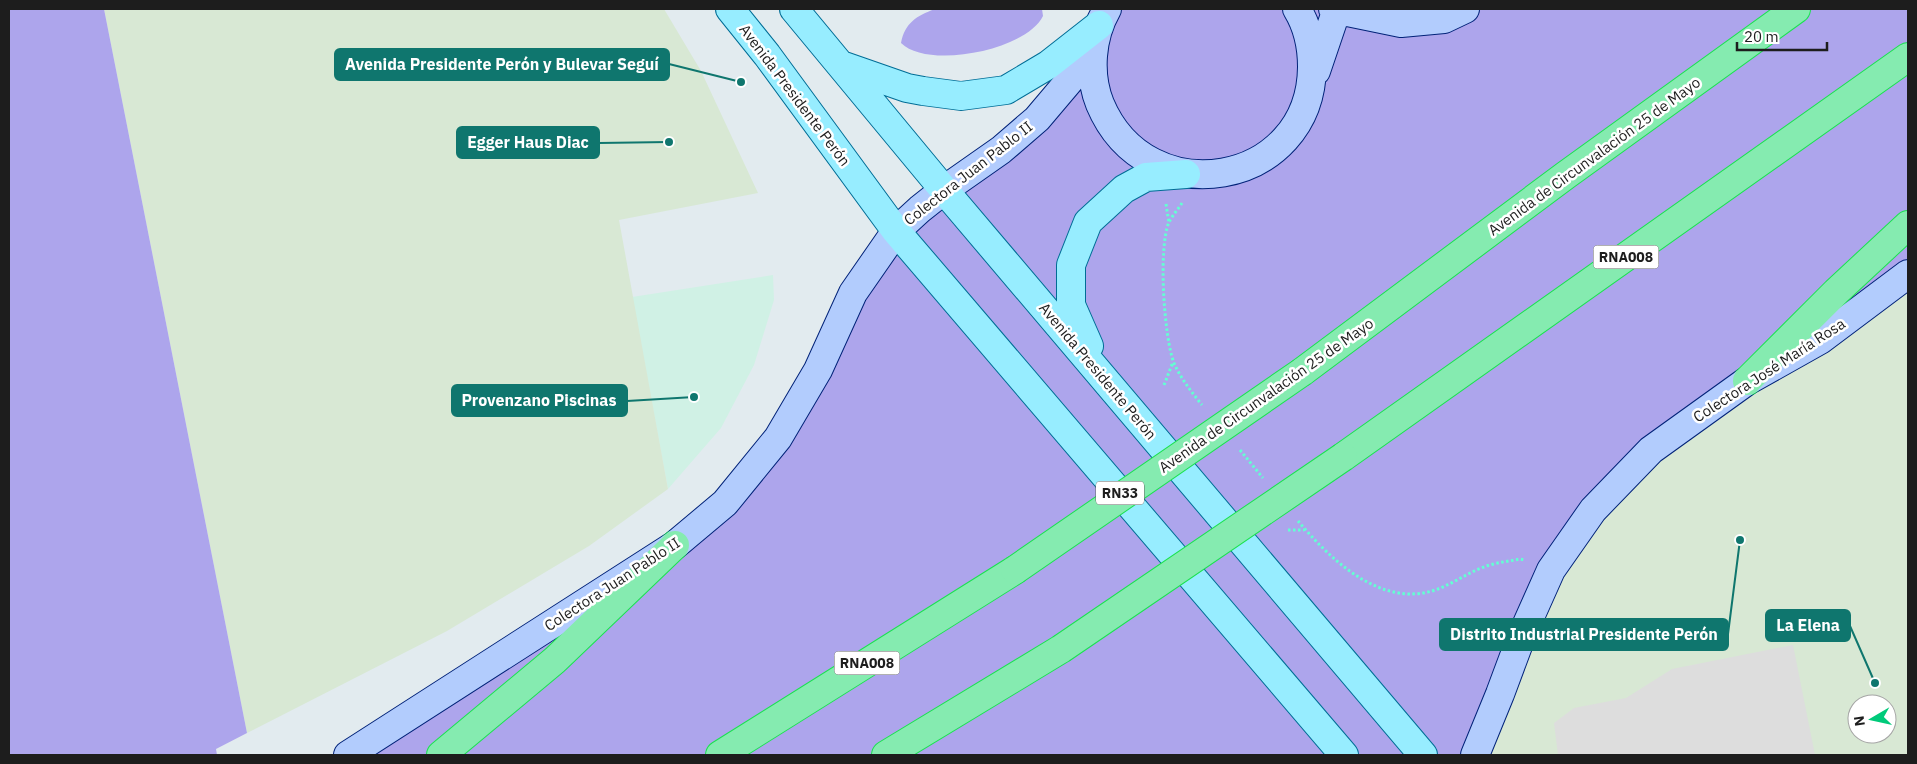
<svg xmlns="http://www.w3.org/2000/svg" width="1917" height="764" font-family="'IBM Plex Sans',sans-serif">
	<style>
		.commercial { fill: #d0f1e5 }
		.industrial { fill: #d8e8d4; fill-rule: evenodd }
		.grass { fill: #ada5ec }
		.parking { fill: #ddd }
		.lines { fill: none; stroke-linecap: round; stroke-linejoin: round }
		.secondary-casing { stroke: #002278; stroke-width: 30 }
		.primary-casing { stroke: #006d96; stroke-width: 30 }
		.motorway-casing { stroke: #1ae24f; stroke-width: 30 }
		.path { stroke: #63ffd2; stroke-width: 3; stroke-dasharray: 2.5 2.5; stroke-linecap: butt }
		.secondary { stroke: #b2ccfd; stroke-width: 28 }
		.primary { stroke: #97edff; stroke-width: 28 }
		.motorway { stroke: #85ebb0; stroke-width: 28 }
		.motorway-bridge-casing { stroke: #1ae24f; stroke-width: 30; stroke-linecap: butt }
		.motorway-bridge { stroke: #85ebb0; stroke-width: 28 }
		.labels { text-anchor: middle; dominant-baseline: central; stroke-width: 5; stroke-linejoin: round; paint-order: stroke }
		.shield { fill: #fff; stroke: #616161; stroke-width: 1 }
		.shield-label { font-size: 14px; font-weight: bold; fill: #1d1d1d }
		.street-label { font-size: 15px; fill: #1d1d1d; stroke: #fff }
		.leader { fill: none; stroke: #0f766e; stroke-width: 2 }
		.callout-dot { fill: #0f766e; stroke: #fff; stroke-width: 2 }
		.callout { fill: #0f766e; stroke: #0f766e; stroke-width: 2 }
		.callout-label { font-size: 16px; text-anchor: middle; font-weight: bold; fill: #fff }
	</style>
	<rect width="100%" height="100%" fill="#e2ebef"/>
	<path class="commercial" d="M773,275L774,300L754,365L721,428L668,489L632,297Z"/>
	<path class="industrial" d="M104,9H664L701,71L758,193L619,220L668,489L589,546L447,631L247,733Z
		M1908,274V755H1475L1593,510ZM1857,704H1887V734H1857Z"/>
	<path class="grass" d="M9,9H104L247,733L216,749L217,755H9Z
		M935,9H1042L1043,16C1027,50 928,70 901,43C905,23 916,16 935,9Z
		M1107,9H1908V274L1593,510L1475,755H348L725,503L872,267L1001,150Z"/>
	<path class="parking" d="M1793,645L1815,755H1558L1554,723L1574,708L1626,698L1672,669Z"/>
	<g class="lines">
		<defs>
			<path id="secondary" d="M1107,9C1091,37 1088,74 1100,104C1147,216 1311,187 1312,67C1312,46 1308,27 1297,9
				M1333,9L1401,23L1444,19L1465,9
				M1316,71L1337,9
				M348,755L675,545L725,503L778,438L818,370L853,293L896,231L920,209L944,190L1001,150L1037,119L1070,80L1094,46
				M1475,755L1500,694L1522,635L1551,570L1593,510L1651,450L1747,381L1820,340L1908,274"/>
			<path id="primary" d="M730,9L767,55L896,231L1344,755
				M794,9L944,190L1423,755
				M841,65L907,88L923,91L961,96L1006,90L1048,65L1099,25
				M1089,346L1071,305V265L1088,222L1124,189L1146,177L1186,174"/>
			<path id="motorway" d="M1302,372L1566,175L1796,9
				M1747,381L1836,292L1908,225
				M1343,457L1908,57
				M441,755L555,660L675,545
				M720,755L1015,570
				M886,755L1061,649"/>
		</defs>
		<use href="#secondary" class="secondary-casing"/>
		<use href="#primary" class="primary-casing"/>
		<use href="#motorway" class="motorway-casing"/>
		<path class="path" d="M1182,203C1178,209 1173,215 1169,222C1158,247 1164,338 1174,363C1181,379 1191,391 1202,405
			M1166,204L1169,223
			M1164,385L1173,362
			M1240,450L1263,478
			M1298,521C1331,560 1382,610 1438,589C1456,582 1472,570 1490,565C1500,562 1510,561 1520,559L1525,560
			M1288,530H1304"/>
		<use href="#secondary" class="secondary"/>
		<use href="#primary" class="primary"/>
		<use href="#motorway" class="motorway"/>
		<defs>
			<path id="motorway-bridge" d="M1015,570L1302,372
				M1061,649L1343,457"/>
		</defs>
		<use href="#motorway-bridge" class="motorway-bridge-casing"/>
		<use href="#motorway-bridge" class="motorway-bridge"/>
	</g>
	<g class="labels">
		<g class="shield">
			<rect x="1593.5" y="245.5" width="65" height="23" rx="4"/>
			<rect x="1096" y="481.5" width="48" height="23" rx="4"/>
			<rect x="834.5" y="651.5" width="65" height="23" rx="4"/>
		</g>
		<g class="shield-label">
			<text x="1626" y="257">RNA008</text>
			<text x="1120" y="493">RN33</text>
			<text x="867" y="663">RNA008</text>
		</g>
		<g class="street-label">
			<text transform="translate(795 95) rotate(53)">Avenida Presidente Perón</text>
			<text transform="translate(1594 156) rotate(-36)">Avenida de Circunvalación 25 de Mayo</text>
			<text transform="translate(968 173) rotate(-38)">Colectora Juan Pablo II</text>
			<text transform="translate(1769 370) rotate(-33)">Colectora José María Rosa</text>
			<text transform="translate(1098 371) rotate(50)">Avenida Presidente Perón</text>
			<text transform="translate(1266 395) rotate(-35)">Avenida de Circunvalación 25 de Mayo</text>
			<text transform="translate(612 584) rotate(-33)">Colectora Juan Pablo II</text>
		</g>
	</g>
	<path class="leader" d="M741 82L669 64M669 142L599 143M694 397L627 401M1875 683L1850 626M1740 540L1728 634"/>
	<g class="callout-dot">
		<circle cx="741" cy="82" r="5"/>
		<circle cx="669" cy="142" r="5"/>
		<circle cx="694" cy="397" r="5"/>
		<circle cx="1875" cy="683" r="5"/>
		<circle cx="1740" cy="540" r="5"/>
	</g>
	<g class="callout">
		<rect x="335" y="49" width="334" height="31" rx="5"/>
		<rect x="457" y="127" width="142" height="31" rx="5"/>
		<rect x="452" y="385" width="175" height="31" rx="5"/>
		<rect x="1766" y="610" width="84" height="31" rx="5"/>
		<rect x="1440" y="619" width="288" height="31" rx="5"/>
	</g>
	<g class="callout-label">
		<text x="502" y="70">Avenida Presidente Perón y Bulevar Seguí</text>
		<text x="528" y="148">Egger Haus Diac</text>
		<text x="539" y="406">Provenzano Piscinas</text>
		<text x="1808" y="631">La Elena</text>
		<text x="1584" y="640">Distrito Industrial Presidente Perón</text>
	</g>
	<rect width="1917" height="764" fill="none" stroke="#1d1d1d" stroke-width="20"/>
	<g transform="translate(1872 719) rotate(261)"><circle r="24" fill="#ffffff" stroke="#a5a5a5"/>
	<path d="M0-4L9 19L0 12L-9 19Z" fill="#00ca7a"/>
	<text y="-8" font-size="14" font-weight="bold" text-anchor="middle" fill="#1d1d1d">N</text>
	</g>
	<path d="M1737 42v8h90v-8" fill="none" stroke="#1d1d1d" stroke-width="2.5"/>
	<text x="1744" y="42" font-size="15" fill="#1d1d1d" stroke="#ffffff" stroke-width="4" paint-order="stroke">20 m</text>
</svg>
